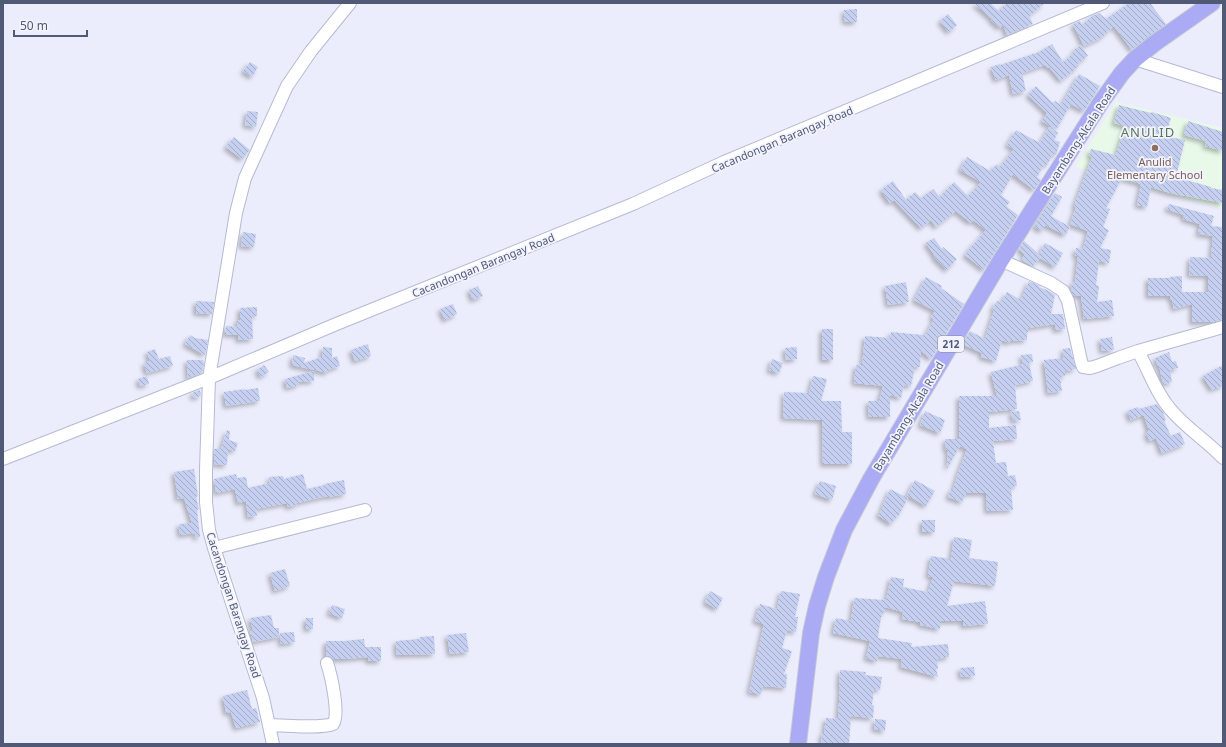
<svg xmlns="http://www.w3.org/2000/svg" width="1226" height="747" font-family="'Noto Sans',sans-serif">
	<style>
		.education { fill: #e9f9e9 }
		.building { fill: url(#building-back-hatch); filter: url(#shadow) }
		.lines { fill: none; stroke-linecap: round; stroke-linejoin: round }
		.minor-casing { stroke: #b4bad1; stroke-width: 14 }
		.major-casing { stroke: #c7cad3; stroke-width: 18 }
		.minor { stroke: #fff; stroke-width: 12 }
		.major { stroke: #aaaaf5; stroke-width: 16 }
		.education-dot { fill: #8d6e63; stroke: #f3f3fe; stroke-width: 1.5 }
		.labels { text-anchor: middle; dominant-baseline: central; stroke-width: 3.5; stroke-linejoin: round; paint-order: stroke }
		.shield { fill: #f3f3fe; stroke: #8188a0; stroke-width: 1 }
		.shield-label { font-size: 10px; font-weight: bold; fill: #505a77 }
		.street-label { font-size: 11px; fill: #505a77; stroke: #f3f3fe }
		.education-label { font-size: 11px; fill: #785e54; stroke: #f3f3fe }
		.quarter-label { font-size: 13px; letter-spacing: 1px; fill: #567757; stroke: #f3f3fe }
	</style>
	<defs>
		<pattern id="building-back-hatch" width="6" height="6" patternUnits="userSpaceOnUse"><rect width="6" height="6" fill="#c5cff0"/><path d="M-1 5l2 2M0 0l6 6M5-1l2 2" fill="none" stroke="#a2abc7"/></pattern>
		<filter id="shadow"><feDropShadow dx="-3" dy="3" stdDeviation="2" flood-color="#0004"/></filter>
	</defs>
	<rect width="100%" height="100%" fill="#ecedfc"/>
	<path class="education" d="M1116,102L1223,128V209L1076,167Z"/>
	<path class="building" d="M974,3H990L999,11L1007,3H1045L1029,16L1033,24L1007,35L1003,24L1000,28L991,20L992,19Z
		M1129,3H1150L1166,24L1132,50L1114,26L1101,38L1084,46L1073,24L1080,21L1082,25L1092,16L1099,13L1106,19Z
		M857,9V22H845L844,10Z
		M948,14L957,25L949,32L940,21Z
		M1052,44L1063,62L1075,52L1074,50L1081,45L1088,56L1077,64L1079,66L1061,81L1049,67L1048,68L1045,65L1022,73L1026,91L1013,94L1009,75L996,80L991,67L1000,64V65L1039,52Z
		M250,62L258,67L252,77L243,71Z
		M1079,74L1100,86L1084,111L1071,104L1056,130L1042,121L1047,113L1028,95L1036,86L1053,103L1055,101L1061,105Z
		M1119,105L1151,113L1152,112L1171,118L1165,136L1185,140L1176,177L1211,187V188L1223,190V203L1170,193L1151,187L1147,207L1137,205L1141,184L1122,178L1106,208L1110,209L1103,227L1109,230L1100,248L1111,250L1109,263L1099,261L1096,285L1099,286L1097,302L1112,300L1114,316L1084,319L1081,296L1073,295L1071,290L1072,282L1075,283L1078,256H1075L1076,248L1083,249L1088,231L1070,224L1076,207L1074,206L1092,157L1089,155L1091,149L1116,155L1125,126L1114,123Z
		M247,111L258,112L256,127L245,125Z
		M1188,121L1223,132V151L1205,146L1206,141L1184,135Z
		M1049,127L1058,133L1054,140L1060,142L1056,155L1053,154L1047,165L1044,164L1037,177L1041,180L1034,190L1013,174L1001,195L1010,202L1006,206L1018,215L984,270L965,255L974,243H975L986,230L973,220L971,223L956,211L936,227L931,220L921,228L894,200L890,203L881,190L893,181L906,200L915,192L921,198L933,189L940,197L954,182L968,196L981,182L960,170L967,157L990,171L997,164L1000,167L1014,149L1007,145L1016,130L1040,143Z
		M234,137L250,150L242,159L226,147Z
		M1055,193L1062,197L1051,216L1070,227L1065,235L1045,225L1042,231L1034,226Z
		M1169,204L1214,216L1211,226L1223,227V320L1214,322H1192V304L1174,309L1172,300H1171L1170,296H1148V278H1170V277L1182,276V292H1208V276L1189,275L1190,257L1211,258L1213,236L1198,234L1200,224L1183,219L1184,215L1167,209Z
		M243,232L256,234L254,247L241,246Z
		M934,238L942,249L943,247L957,259L947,270L934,257L935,256L926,243Z
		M1024,241L1039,254L1045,243L1063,253L1055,267L1040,258L1033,266L1021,260L1025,255L1019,249Z
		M926,277L942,286L941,288L964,304L931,359L921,351L920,367H915L911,386L904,385L901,398L890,395V417H869L868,401H879L883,386L854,383L856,365L862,366L865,336L890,338L891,332L923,335L925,336L934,319L931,317L935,311L914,300Z
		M1029,281L1040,286L1039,287L1047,290L1055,295L1051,314H1063L1065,329L1055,330V324L1028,328V332H1027V340L1010,341V343L1002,340L996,361L981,357L982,353L962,344L970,331L985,339L994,310L992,309L997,301L1001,303L1007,292L1021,300Z
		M906,282L909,302L888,305L885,286Z
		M478,286L483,296L473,300L469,290Z
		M196,301L214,302L212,314L196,313Z
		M453,304L457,314L445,320L440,309Z
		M257,307V316H252L253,339L238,340V335L225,334L226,326L237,327V320H240V308Z
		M822,329H833V360H822Z
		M190,335L195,338L208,340L205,355L185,344Z
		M1112,337L1114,350L1102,351L1100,339Z
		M368,344L371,356L355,361L351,350Z
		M323,347L332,348V358L337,356L340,366L328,370V373L292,365L293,355L305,358L304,363L322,357Z
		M797,347V359L786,360L785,348Z
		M1070,348L1076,369L1065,371V376L1060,377L1062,391L1048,393L1044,360L1064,358L1063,349Z
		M155,349L159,359L170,356L173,366L147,373L144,363L150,361L147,352Z
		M1169,352L1172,362L1176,361L1178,368L1170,370L1172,382L1163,384L1159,365L1158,366L1155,358Z
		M1032,354L1033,362L1023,364L1021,355Z
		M772,359L783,363L779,373L769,370Z
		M187,360H203L204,363L202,373L188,378Z
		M1029,363L1033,381L1015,385L1017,409L989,412V428L1016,425L1017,439L993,441L996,463L1006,462L1008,476L1015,475L1017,486L1011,487L1013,510L987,511L986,493H966L962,502L948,497L951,489L953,490L958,473L967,449L960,446L947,469L948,450H946L945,439H959V396H997L991,372Z
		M264,365L269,372L261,377L257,370Z
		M1223,365V386L1215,388L1212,390L1203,376Z
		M314,371V381L298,382L299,385L287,388L285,379Z
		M147,376L149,384L140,386L138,379Z
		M813,376L827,379L821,401H841L842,432H852V464H823L822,420L783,418L784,392L809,393Z
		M258,388L260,401L226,406L224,392L245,389V390Z
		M200,390L201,396L194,398L192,393Z
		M1157,404L1163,412L1166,420L1164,421L1171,436L1180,432L1185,444L1162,453L1156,438L1150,441L1146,433L1149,431L1144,415L1131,420L1127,411L1138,407L1139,409Z
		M925,411L945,420L940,433L920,425Z
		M1019,411L1021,420L1013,421L1011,412Z
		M227,430L230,431L229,440L238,443L235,451L228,449L227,465L214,464V449H221Z
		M194,469L198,496L196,497L199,509L197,510L200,537L196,538L195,533L180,535L179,524L192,523L184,498L178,499L174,472Z
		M236,474L237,478L246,477L248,488L270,483L269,477L283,476L284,479L303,474L307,489L325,485V484L344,480L346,494L328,497V496L297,503V505L288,507L287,503L256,509L257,516L248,517L246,501L238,503L235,489L216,493L214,479Z
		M915,480L935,491L926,506L907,495Z
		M820,481L836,486L832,500L815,494Z
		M890,489L908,498L899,515H898L891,524L878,515L883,507H882Z
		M922,520H935V532H922Z
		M954,537L972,540L969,558L998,562L995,586L954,581L947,606L985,601L988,624L963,626V621H941L940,629L920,625V622L902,619L903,612L885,607V613H882L879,629L878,638L912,643L911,647L948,644L949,657L937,659L938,669H936L938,677L901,667L902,659L878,656L877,661L866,658L870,641L833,633L836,618L851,621L854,598L886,600L891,577L904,579L903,587L928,592L933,577L928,576L931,556L951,559Z
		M285,569L290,586L275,591L270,573Z
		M710,591L723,598L717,609L705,602Z
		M781,591L800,594L795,617H798L796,632L787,630L782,648L792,651L784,674H787L786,688L763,686L761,694L749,692L764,624L755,621L760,604L777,609Z
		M332,605L345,609L342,618L329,613Z
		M271,615L274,628H279V637L253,642L250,631H253L250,618Z
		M306,618H313V629H306Z
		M294,632L295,642L281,644L280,633Z
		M466,633L469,652L450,654L447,635Z
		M434,636L435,654L397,655L396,641L420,639V637Z
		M364,639L365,647H381V661H368V657L346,659H333L329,656H326V641H344Z
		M974,667L975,676L961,677L960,668Z
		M840,670L866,672L865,675L882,677L880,690L874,689L872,705L874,706L873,718L851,716L849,744L821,743L822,733H824L826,718L838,719L840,687H839Z
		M247,690L252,709L256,708L260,722L236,728L231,712L226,713L223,696Z
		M875,719L886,720L885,731L874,729Z"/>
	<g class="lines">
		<defs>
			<path id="minor" d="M1135,59L1223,87
				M1001,260L1051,283L1063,291L1068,301L1081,361L1083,367L1090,368L1097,366L1118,358L1138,351C1149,371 1156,393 1171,410C1186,428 1207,441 1223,458
				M1138,351L1223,327
				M3,459L209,378L236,213L245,178L287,86L311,51L350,3
				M214,548L365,510
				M269,725C286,725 318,729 333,724C340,714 331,675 327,663
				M273,744L263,698L214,548L209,530L206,502V470L209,378L334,325L633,204L724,162L1103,3"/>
			<path id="major" d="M798,744L811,633L817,606L826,577L844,530L871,479L1001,260L1101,102L1122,73L1135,59L1155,43L1212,3"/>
		</defs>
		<use href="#minor" class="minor-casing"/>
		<use href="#major" class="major-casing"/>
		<use href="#minor" class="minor"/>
		<use href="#major" class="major"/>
	</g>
	<circle class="education-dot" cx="1155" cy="148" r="4"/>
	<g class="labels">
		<rect class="shield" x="938" y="336" width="26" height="16" rx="3"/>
		<g class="shield-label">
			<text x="951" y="344">212</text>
		</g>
		<g class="street-label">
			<text transform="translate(782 139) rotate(-23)">Cacandongan Barangay Road</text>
			<text transform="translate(1078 140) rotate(-57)">Bayambang-Alcala Road</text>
			<text transform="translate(483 265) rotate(-22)">Cacandongan Barangay Road</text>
			<text transform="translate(908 416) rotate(-59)">Bayambang-Alcala Road</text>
			<text transform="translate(234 605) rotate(72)">Cacandongan Barangay Road</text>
		</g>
		<g class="education-label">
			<text x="1155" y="161">Anulid<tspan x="1155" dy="13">Elementary School</tspan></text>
		</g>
		<g class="quarter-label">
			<text x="1148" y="132">ANULID</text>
		</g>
	</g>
	<rect width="1226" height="747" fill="none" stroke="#505a77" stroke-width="8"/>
	<path d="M14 30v6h73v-6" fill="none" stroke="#505a77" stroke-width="2"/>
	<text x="20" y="30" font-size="12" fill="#505a77" stroke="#f3f3fe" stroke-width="3" paint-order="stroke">50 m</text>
</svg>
